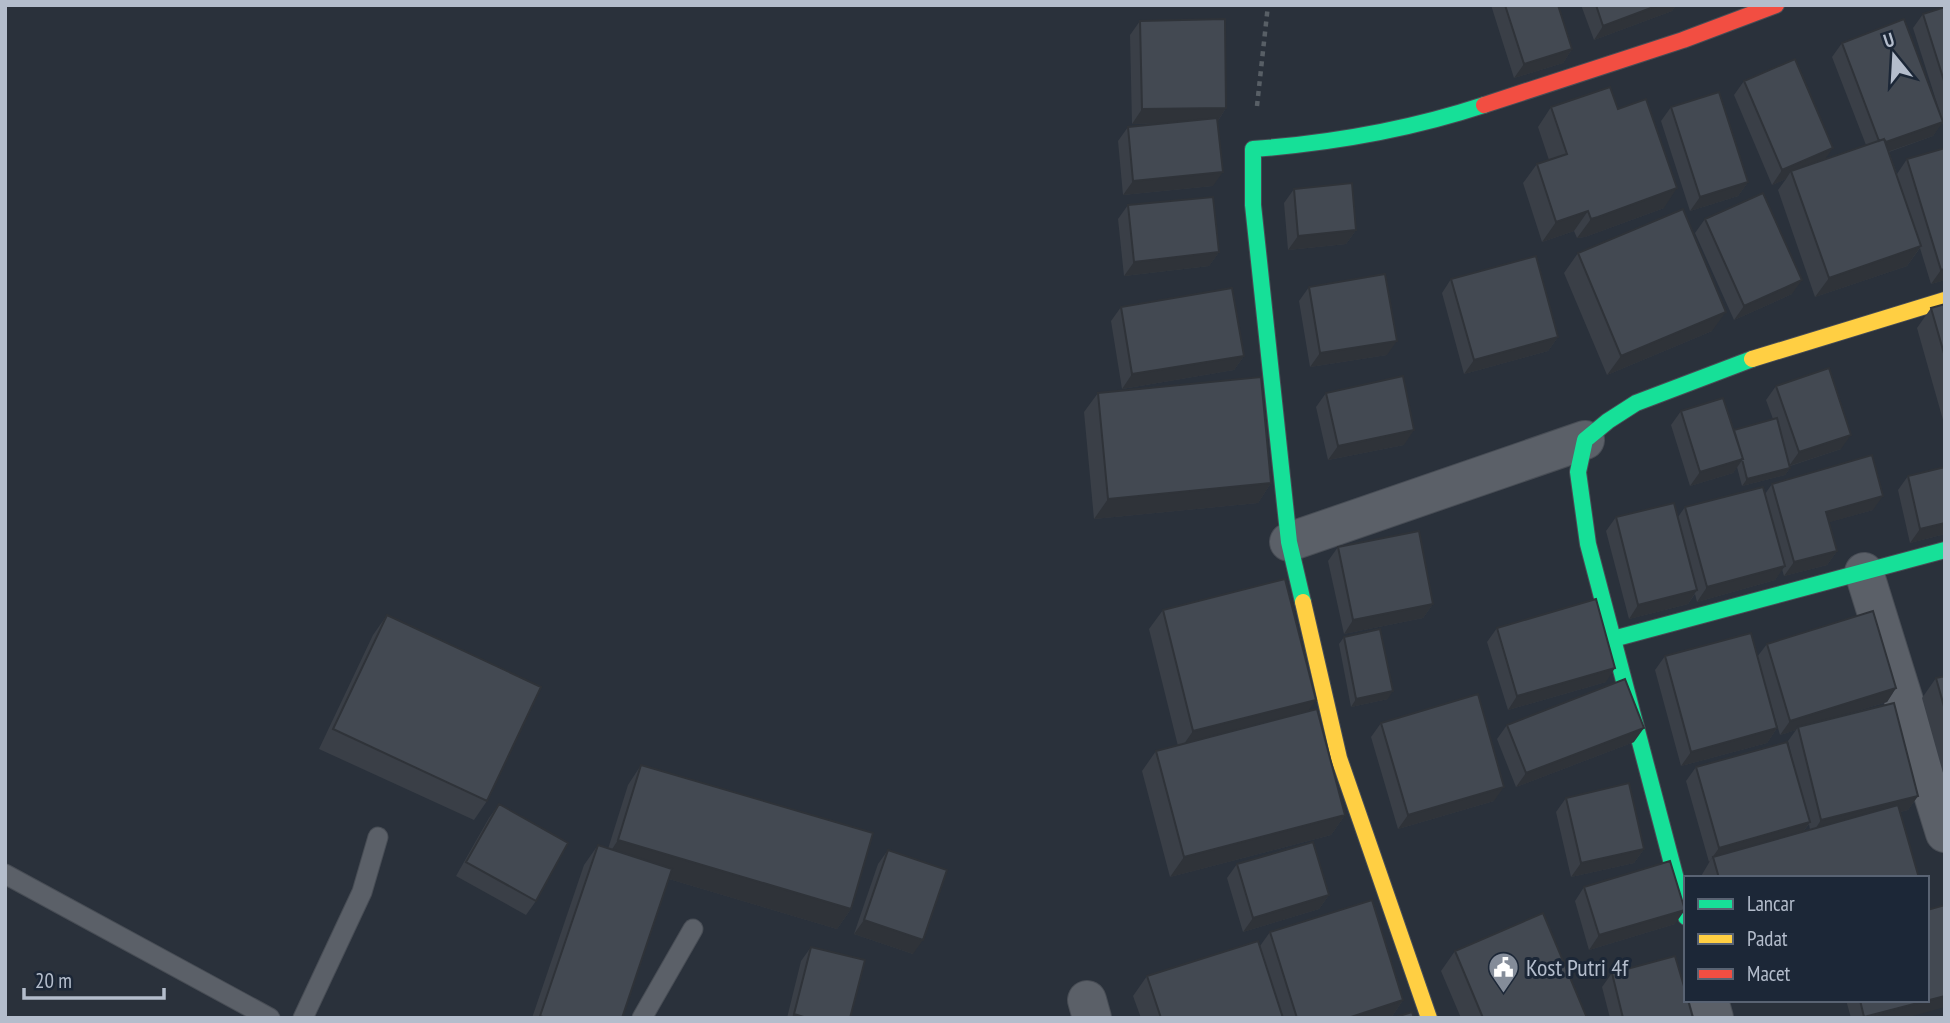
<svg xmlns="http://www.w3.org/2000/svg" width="1950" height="1023" font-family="'PT Sans Narrow',sans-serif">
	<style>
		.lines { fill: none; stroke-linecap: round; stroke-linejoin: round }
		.lane-casing { stroke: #484d55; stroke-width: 21 }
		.street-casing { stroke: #484d55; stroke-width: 40 }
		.fast-casing { stroke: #484d55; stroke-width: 18 }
		.slow-casing { stroke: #484d55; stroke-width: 18 }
		.jam-casing { stroke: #484d55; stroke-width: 18 }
		.path { stroke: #585f66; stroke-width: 4.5; stroke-dasharray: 5 5; stroke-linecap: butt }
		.lane { stroke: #5b6068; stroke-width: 19 }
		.street { stroke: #5b6068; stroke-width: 38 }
		.fast { stroke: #16e098; stroke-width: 16 }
		.slow { stroke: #ffcf43; stroke-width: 16 }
		.jam { stroke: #f24e42; stroke-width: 16 }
		.wall { fill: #3a3f47; fill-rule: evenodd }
		.shaded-wall { fill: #2f3339 }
		.building { fill: #434952; stroke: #2f3339; stroke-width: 2 }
		.labels { text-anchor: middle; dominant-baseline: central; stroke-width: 6; stroke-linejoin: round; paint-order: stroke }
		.poi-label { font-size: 24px; fill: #b4bdcc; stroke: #1c2737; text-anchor: start }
	</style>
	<rect width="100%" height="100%" fill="#2a313b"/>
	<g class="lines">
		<defs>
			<path id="lane" d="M5,874L270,1018
				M303,1018L362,892L378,837
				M642,1018L693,929"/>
			<path id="street" d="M1289,542L1585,440
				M1864,572L1945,833
				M1087,1000L1092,1018
				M1709,1000L1714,1018"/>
			<path id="fast" d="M1303,602L1289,542L1253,205V149C1333,143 1408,130 1484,105
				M1613,639L1945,550
				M1686,917L1588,544L1578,472L1585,440L1608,421L1636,403L1752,359"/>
			<path id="slow" d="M1752,359L1945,300
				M1303,602L1339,758L1429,1018"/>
			<path id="jam" d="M1484,105L1683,40L1776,5"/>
		</defs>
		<use href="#lane" class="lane-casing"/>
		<use href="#street" class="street-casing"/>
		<use href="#fast" class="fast-casing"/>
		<use href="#slow" class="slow-casing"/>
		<use href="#jam" class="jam-casing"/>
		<path class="path" d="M1257,106L1268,5"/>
		<use href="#lane" class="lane"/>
		<use href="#street" class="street"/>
		<use href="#fast" class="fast"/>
		<use href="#slow" class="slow"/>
		<use href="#jam" class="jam"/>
	</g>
	<path class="wall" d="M1491,5H1558L1572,49L1563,63L1514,78Z
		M1581,5H1676L1672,11L1594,40Z
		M1945,7V130L1942,122L1933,136L1889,152L1897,174L1907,159L1945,148V280L1931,284L1920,248L1907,266L1815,297L1778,190L1786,179L1772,185L1734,95L1744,81L1826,159L1866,145L1832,57L1842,43L1941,116L1913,28L1923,14Z
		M1140,21L1226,108L1218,121L1213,186L1123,195L1118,141L1128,127L1170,123L1132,124L1130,35Z
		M1551,107L1618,109L1664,208L1585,237L1577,238L1574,231L1542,242L1523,183L1537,164L1549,160L1538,127Z
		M1671,107L1748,182L1738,196L1690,211L1661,121Z
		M1294,189L1356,230L1346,244L1288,250L1284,203Z
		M1128,205L1219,252L1209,266L1124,276L1118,219Z
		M1705,219L1792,294L1734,320L1695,233Z
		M1578,253L1712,331L1607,375L1564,273Z
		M1451,279L1558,337L1548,351L1464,374L1442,293Z
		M1309,287L1387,355L1310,367L1299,301Z
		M1945,304V427L1917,328L1931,308Z
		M1121,307L1244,356L1234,370L1122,389L1111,321Z
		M1776,386L1841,449L1790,466V468L1785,475L1742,486L1737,467L1733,473L1690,486L1671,425L1681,411L1733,430L1773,419L1766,400Z
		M1098,393L1271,483L1258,503L1094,519L1084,412Z
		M1326,393L1404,445L1328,460L1316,407Z
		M1945,467V534L1910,543L1898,490L1908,476Z
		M1772,484L1873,510L1829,522L1837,551L1827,565L1784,576L1782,569L1775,580L1697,602L1695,594L1688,604L1629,619L1606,531L1616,517H1678L1685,507L1765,494Z
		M1338,547L1433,604L1423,618L1344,634L1328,561Z
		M1163,610L1308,711L1345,815L1331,835L1170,877L1142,771L1156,751L1178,746L1149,629Z
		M387,615L487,801L474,820L319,749L373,635Z
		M1497,628L1606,682L1508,710L1487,642Z
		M1344,637L1388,699L1351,707L1339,644Z
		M1767,644L1896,688L1887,702L1834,718L1918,796L1908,810L1900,812L1919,878H1700L1710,861L1709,862L1686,781L1696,767L1797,778L1788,741L1796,730L1780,735L1766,687L1777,728L1767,743L1681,766L1655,670L1665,656L1757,657ZM1809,824L1810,830L1803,832Z
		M1945,676V780L1922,698L1936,678Z
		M1381,723L1494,801L1398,829L1371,737Z
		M1507,725L1634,742L1516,787L1497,739Z
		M641,765L851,909L837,929L669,879L622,1018H532L584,865L598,845L608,849L628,785Z
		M1566,798L1644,849L1634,863L1571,877L1556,812Z
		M499,804L536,901L526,915L456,876L489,818Z
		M888,850L913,954L854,934L878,864Z
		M1237,864L1329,895L1319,909L1243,932L1227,878Z
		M1584,887L1675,924L1589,950L1575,901Z
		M1270,932L1403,1000L1391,1018H1141L1133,996L1147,976L1260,946Z
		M811,947L850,1018H787L801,961Z
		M1455,951L1587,1018H1461L1441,971Z
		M1612,973L1693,1018H1610L1602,987Z
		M1846,1000H1927L1906,1018H1851Z"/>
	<path class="shaded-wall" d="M1659,5H1676L1672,11L1594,40L1603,26Z
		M1572,49L1563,63L1514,78L1524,64Z
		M1226,108L1217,122L1132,124L1142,109Z
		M1943,122L1933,136L1870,158L1880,144Z
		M1833,148L1823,162L1791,171L1786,179L1772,185L1782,170Z
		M1223,172L1213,186L1123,195L1133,181Z
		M1748,182L1738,196L1690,211L1700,197Z
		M1677,188L1664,208L1585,237L1577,238L1591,219Z
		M1588,211L1574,231L1542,242L1556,222Z
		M1356,230L1346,244L1288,250L1298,236Z
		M1921,246L1907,266L1815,297L1829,278Z
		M1219,252L1209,266L1124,276L1134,262Z
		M1945,269V280L1931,284L1941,270Z
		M1802,280L1792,294L1734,320L1744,306Z
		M1726,312L1712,331L1607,375L1621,356Z
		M1558,337L1548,351L1464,374L1474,360Z
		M1397,341L1387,355L1310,367L1320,353Z
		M1244,356L1234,370L1122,389L1132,374Z
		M1414,430L1404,445L1328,460L1338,446Z
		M1851,435L1841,449L1789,466L1799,452Z
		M1743,459L1733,473L1690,486L1700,472Z
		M1790,468L1785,475L1742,486L1747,479Z
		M1271,483L1258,503L1094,519L1108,499Z
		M1883,496L1873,510L1816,526L1826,512Z
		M1945,523V534L1910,543L1920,529Z
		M1837,551L1827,565L1784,576L1794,562Z
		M1785,566L1775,580L1697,602L1707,587Z
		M1697,590L1688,604L1629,619L1638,605Z
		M1433,604L1423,618L1344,634L1353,620Z
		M1615,668L1606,682L1508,710L1517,696Z
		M1896,688L1887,702L1798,729V727L1796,730L1780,735L1790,721Z
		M1393,691L1388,699L1351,707L1356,699Z
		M1316,700L1302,720L1179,751L1193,731Z
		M1644,728L1634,742L1516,787L1526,773Z
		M1777,728L1767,743L1681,766L1691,752Z
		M1504,787L1494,801L1398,829L1408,815Z
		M1918,796L1908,810L1812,834L1821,820Z
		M1345,815L1331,835L1170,877L1184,857Z
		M1810,822L1800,836L1713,857L1709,862L1719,848Z
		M618,840L851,909L837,929L605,860Z
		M1644,849L1634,863L1571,877L1581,863Z
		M1329,895L1319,909L1243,932L1253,918Z
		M1685,910L1675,924L1589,950L1599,935Z
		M864,920L923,940L913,954L854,934Z
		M1945,996V1007L1906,1018H1864Z
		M1403,1000L1391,1018H1348Z
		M794,1014L807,1018H791Z"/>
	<path class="building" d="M1505,5H1558L1572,49L1524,64Z
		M1596,5H1659L1603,26Z
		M1945,7V84L1923,14Z
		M1225,19L1226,108L1142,109L1140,21Z
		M1904,19L1943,122L1886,142L1884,139L1879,141L1842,43Z
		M1795,59L1833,148L1782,170L1744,81Z
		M1610,87L1618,109L1646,99L1677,188L1598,217L1591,219L1588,211L1556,222L1537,164L1567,154L1551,107Z
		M1719,92L1748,182L1700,197L1671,107Z
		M1217,118L1223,172L1133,181L1128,127Z
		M1884,139L1921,246L1829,278L1791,171Z
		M1945,148V269L1941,270L1907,159Z
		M1352,183L1356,230L1298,236L1294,189Z
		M1763,193L1802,280L1744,306L1705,219Z
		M1213,197L1219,252L1134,262L1128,205Z
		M1683,209L1726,312L1621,356L1578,253Z
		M1536,256L1558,337L1474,360L1451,279Z
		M1385,274L1397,341L1320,353L1309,287Z
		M1232,288L1244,356L1132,374L1121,307Z
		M1945,304V357L1931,308Z
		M1829,368L1851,435L1799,452L1776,386Z
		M1403,376L1414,430L1338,446L1326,393Z
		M1261,377L1271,483L1108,499L1098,393Z
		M1723,398L1743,459L1700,472L1681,411Z
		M1777,418L1790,468L1747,479L1742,459H1743L1734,430Z
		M1872,455L1883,496L1826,512L1837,551L1794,562L1772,484Z
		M1945,467V523L1920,529L1908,476Z
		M1763,487L1785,566L1707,587L1685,507Z
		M1674,503L1697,590L1638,605L1616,517Z
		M1419,531L1433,604L1353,620L1338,547Z
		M1285,579L1316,700L1193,731L1163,610Z
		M1596,599L1615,668L1517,696L1497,628Z
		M1873,611L1896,688L1790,721L1767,644Z
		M387,615L541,687L487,801L333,729Z
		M1380,629L1393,691L1356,699L1344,637Z
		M1751,633L1777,728L1691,752L1665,656Z
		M1945,676V710L1936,678Z
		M1625,679L1644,728L1526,773L1507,725Z
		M1478,694L1504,787L1408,815L1381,723Z
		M1894,703L1918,796L1821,820L1798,727Z
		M1317,709L1345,815L1184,857L1156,751Z
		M1787,742L1810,822L1719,848L1696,767Z
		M641,765L873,833L851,909L618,840Z
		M1629,783L1644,849L1581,863L1566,798Z
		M499,804L568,843L536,901L466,862Z
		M1898,805L1919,878H1719L1713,857Z
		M1313,842L1329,895L1253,918L1237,864Z
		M598,845L672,869L622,1018H546L540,1016Z
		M888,850L947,870L923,940L864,920Z
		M1670,861L1685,910L1599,935L1584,887Z
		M1372,900L1403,1000L1348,1018H1297L1270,932Z
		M1945,905V996L1864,1017L1860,1000H1927V910Z
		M1543,913L1587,1018H1483L1455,951Z
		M1258,941L1283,1018H1161L1147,976Z
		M811,947L865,960L850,1018H807L794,1014Z
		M1675,956L1686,993V1000H1688L1693,1018H1623L1612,973Z
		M1412,1012L1414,1018H1393Z"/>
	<defs>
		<symbol id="civic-pin" viewBox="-11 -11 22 30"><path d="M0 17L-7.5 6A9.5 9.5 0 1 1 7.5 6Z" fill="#848c99" stroke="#1c2737"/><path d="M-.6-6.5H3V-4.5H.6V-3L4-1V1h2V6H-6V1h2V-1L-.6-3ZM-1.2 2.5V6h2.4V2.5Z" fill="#fff"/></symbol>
	</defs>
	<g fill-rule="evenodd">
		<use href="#civic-pin" x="1486" y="950" width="35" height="47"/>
	</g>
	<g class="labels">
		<g class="poi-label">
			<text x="1526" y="967">Kost Putri 4f</text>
		</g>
	</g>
	<rect width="1950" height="1023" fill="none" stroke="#b4bdcc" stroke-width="14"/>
	<rect x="1684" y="876" width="245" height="126" fill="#1c2737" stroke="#596373" stroke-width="2"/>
	<rect x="1698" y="899" width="35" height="10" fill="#16e098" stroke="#596373" stroke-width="2"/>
	<text x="1747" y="911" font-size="21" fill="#b4bdcc">Lancar</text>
	<rect x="1698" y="934" width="35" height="10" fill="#ffcf43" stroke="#596373" stroke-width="2"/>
	<text x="1747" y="946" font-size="21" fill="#b4bdcc">Padat</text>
	<rect x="1698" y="969" width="35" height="10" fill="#f24e42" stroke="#596373" stroke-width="2"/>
	<text x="1747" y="981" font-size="21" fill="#b4bdcc">Macet</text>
	<g transform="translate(1894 56) rotate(342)" stroke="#1c2737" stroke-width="5" paint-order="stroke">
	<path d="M0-5L12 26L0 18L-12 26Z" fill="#b4bdcc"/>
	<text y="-10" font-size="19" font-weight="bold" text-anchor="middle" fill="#b4bdcc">U</text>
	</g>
	<path d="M24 988v10h140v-10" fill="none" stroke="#b4bdcc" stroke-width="3.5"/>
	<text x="35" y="988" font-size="21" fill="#b4bdcc" stroke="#1c2737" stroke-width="5" paint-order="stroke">20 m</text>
</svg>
